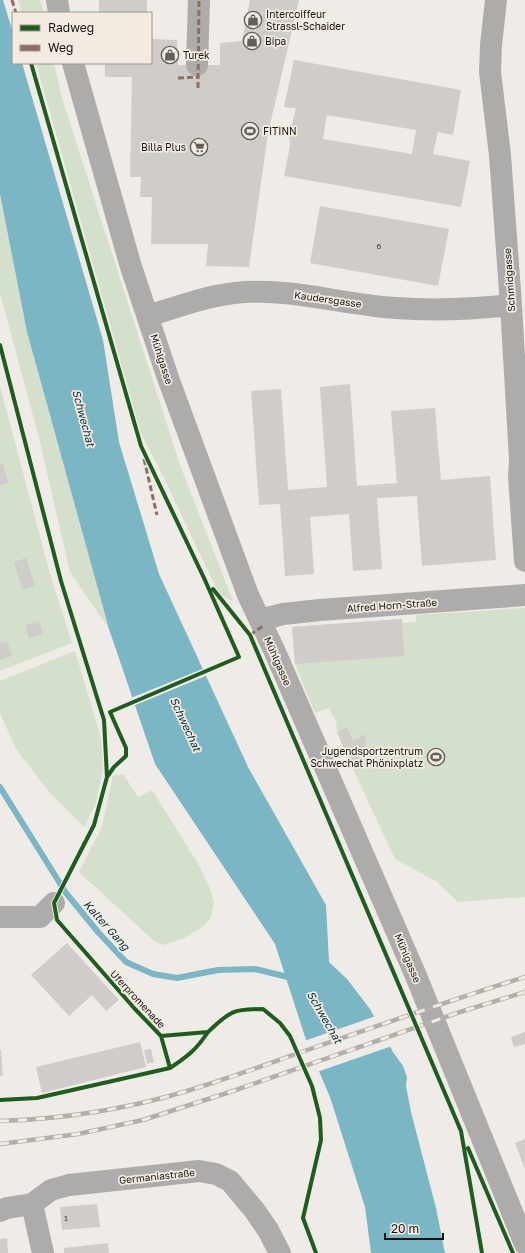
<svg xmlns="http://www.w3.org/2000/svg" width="525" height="1253" font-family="'Golos Text',sans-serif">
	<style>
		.green { fill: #d4e0cb }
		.water { fill: #7bb6c5 }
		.pier { fill: #efebe6 }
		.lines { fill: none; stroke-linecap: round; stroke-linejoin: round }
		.stream { stroke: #7bb6c5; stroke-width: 6 }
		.building { fill: #d0ccc9; fill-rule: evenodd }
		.minor-tunnel { stroke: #cfcbc6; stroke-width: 22; stroke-dasharray: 22 11; stroke-linecap: butt }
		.minor { stroke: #aeacaa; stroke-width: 22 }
		.rail-casing { stroke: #b1afaa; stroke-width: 4.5 }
		.rail { stroke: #f3ebe2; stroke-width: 3; stroke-dasharray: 9; stroke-linecap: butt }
		.quiet { stroke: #8d6e63; stroke-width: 3; stroke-dasharray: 6 3; stroke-linecap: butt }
		.cycleway-casing { stroke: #f3ebe2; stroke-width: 6 }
		.cycleway { stroke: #1b5e20; stroke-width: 4 }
		.labels { text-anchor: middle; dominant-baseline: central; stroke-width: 3.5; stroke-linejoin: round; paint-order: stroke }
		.number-label { font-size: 8px; fill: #45433f }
		.poi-label { font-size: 10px; fill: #171511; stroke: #f3ebe2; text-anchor: start }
		.street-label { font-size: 10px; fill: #171511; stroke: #f3ebe2 }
		.water-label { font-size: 11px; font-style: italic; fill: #05303a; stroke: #f3ebe2 }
	</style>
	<rect width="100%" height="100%" fill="#efebe6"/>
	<path class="green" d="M18,0H40L44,13H22Z
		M36,63H54L62,98L180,465L233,601L219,594L163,476L141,434Z
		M0,194L27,332L109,629L70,572L39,438L0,293Z
		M0,386L50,574L72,643L0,671Z
		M525,608V897L458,902L436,881L395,859L352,767L337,732L336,721L329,708L315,713L295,664L292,627L402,619V623L416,622V615Z
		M75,651L101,738L103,768L96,803L84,827L50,793L16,749L0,713V681Z
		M123,774L138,797L152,790L200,867L210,889L214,902L211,917L203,927L184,938L164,945L154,941L79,872L102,827L113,775Z"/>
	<path class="water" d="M0,0H3L13,33V63H22L103,340L119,442L159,574L249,769L326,905L329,962L347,979L370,1009L393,1052L403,1066L407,1077L406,1086L411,1112L436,1208L445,1253H371L365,1207L330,1097L307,1043L275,944L155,764L109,629L27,332L0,194Z"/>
	<path class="pier" d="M205,668L208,675L133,706L131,698Z
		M376,1016L392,1046L317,1072L304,1041Z"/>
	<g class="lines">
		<path class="stream" d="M0,787L66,893L98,932L126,962L153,974L177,978L218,970L255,969L292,978"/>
	</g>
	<path class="building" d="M99,0H147V13H99Z
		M250,0H299L268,133L249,267L206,266L208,244H151L152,197H140L141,177H130L132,77H105V63H151V39L177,40L178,65H220V43L242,41Z
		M294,60L461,90L453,135L438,132L433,154L470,161L461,207L284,176L290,146L289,136L296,108L284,107ZM327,115L416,130L412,154L323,139Z
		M320,206L449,229L438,286L310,263Z
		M350,384L357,486L397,483L391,411L435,408L441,480L490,476L496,560L422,566L417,496L377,498L382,569L353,571L349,514L310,517L314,574L285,576L280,504L259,505L251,391L281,389L288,490L327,487L320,387Z
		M3,464L8,483L0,485V465Z
		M26,558L35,586L22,590L14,562Z
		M402,619L404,656L295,664L292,627Z
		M39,621L43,634L29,638L25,625Z
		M7,641L12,656L0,660V643Z
		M347,727L353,741L366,734L363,762L352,767L337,732Z
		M67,943L119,1000L106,1011L92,995L69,1016L31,975Z
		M525,1032V1044L514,1047L511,1037Z
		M140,1042L146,1067L42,1093L36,1067Z
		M151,1049L154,1062L147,1064L144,1050Z
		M0,1050H1L3,1076H0Z
		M525,1139V1169L515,1143Z
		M97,1204L100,1227L62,1230L60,1207Z
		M7,1238L8,1253H0V1239Z
		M108,1243L109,1253H64V1248Z"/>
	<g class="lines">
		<path class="minor-tunnel" d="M197,65L198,88
			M178,78L198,77"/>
		<path class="minor" d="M57,0L59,13
			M496,0L491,45L490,72L500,155L511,305L520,459L519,477L525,561
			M73,63L131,267L168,378L248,595L275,652L416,976L525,1244
			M197,65L199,0
			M148,316C180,306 212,294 245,292C296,289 345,305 396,308C434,311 473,309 511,305
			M260,620L283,614L320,610L525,595
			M0,917H40L54,903
			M32,1204L43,1253
			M0,1211L7,1208L32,1204L51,1190L69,1185L199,1171L216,1174L230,1181L255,1211L268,1230L280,1253"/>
		<defs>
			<path id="rail" d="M0,1121C63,1119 127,1109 187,1091C230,1078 271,1063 313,1048C384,1024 454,999 525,977
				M0,1144L78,1134L143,1120L230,1092L460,1012L525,992"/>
		</defs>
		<use href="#rail" class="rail-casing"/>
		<use href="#rail" class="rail"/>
		<path class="quiet" d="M12,0L16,13
			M178,78L198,77
			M198,88L199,0
			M144,459L157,515
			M250,635L263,626"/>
		<defs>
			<path id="cycleway" d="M31,63L141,446L204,578L239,657L110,712L126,748V756L114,767L107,777
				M0,345L61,581L104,720L107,777L94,825L54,903L57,920L134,1008L161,1036L170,1068L37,1098L0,1100
				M213,589L250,635L461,1131L482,1253
				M161,1036L208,1032C230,1011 233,1009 263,1009L280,1023L290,1036L312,1086L320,1118L321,1140L303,1218L316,1253
				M170,1068C188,1056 196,1050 208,1032
				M468,1148L513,1253"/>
		</defs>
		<use href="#cycleway" class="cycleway-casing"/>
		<use href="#cycleway" class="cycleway"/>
	</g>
	<defs>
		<symbol id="shop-ring" viewBox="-11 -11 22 22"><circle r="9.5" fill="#f3ebe2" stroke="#63605c" stroke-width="1.5"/><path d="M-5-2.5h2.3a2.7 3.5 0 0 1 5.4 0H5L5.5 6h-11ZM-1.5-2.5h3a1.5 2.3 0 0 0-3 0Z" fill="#63605c"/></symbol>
		<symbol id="stadium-ring" viewBox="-11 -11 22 22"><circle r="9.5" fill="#f3ebe2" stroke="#63605c" stroke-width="1.5"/><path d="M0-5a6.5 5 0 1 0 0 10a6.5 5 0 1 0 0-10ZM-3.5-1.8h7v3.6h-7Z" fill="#63605c"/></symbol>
		<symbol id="supermarket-ring" viewBox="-11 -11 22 22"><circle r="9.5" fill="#f3ebe2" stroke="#63605c" stroke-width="1.5"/><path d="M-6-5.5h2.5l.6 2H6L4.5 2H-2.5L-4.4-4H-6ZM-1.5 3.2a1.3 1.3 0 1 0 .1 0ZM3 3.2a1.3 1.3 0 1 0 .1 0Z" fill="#63605c"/></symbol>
	</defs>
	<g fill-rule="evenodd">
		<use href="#shop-ring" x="243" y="10" width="20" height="20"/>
		<use href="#shop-ring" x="242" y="31" width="20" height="20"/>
		<use href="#shop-ring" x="160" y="45" width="20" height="20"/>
		<use href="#stadium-ring" x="240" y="121" width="20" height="20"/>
		<use href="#supermarket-ring" x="189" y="137" width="20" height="20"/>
		<use href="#stadium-ring" x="426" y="747" width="20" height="20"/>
	</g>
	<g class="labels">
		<g class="number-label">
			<text x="379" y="246">6</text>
			<text x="66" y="1218">1</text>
		</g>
		<g class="poi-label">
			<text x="266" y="14">Intercoiffeur<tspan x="266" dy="12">Strassl-Schaider</tspan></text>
			<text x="265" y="41">Bipa</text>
			<text x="183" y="55">Turek</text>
			<text x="263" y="131">FITINN</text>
			<text x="186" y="147" text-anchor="end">Billa Plus</text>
			<text x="423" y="751" text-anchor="end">Jugendsportzentrum<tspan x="423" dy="12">Schwechat Phönixplatz</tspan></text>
		</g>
		<g class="street-label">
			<text transform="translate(509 280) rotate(-94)">Schmidgasse</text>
			<text transform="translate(328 299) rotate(8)">Kaudersgasse</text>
			<text transform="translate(162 359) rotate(72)">Mühlgasse</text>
			<text transform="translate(392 605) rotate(-4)">Alfred Horn-Straße</text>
			<text transform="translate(278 661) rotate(66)">Mühlgasse</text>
			<text transform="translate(408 958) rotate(67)">Mühlgasse</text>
			<text transform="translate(138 999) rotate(47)">Uferpromenade</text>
			<text transform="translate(157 1176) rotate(-6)">Germaniastraße</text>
		</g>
		<g class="water-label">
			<text transform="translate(84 418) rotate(75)">Schwechat</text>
			<text transform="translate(186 724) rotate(65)">Schwechat</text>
			<text transform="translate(107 925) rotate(48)">Kalter Gang</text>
			<text transform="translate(325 1017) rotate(60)">Schwechat</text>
		</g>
	</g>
	<rect x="12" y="12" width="140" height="52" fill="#f3ebe2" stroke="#9b958e"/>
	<rect x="20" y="25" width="20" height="6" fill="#1b5e20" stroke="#9b958e"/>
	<text x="48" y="32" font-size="12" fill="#171511">Radweg</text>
	<rect x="20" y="45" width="20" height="6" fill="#8d6e63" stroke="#9b958e"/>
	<text x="48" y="52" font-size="12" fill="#171511">Weg</text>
	<path d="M385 1233v6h58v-6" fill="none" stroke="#171511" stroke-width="2"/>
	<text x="391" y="1233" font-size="12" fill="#171511" stroke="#f3ebe2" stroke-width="3" paint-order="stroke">20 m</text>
</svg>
